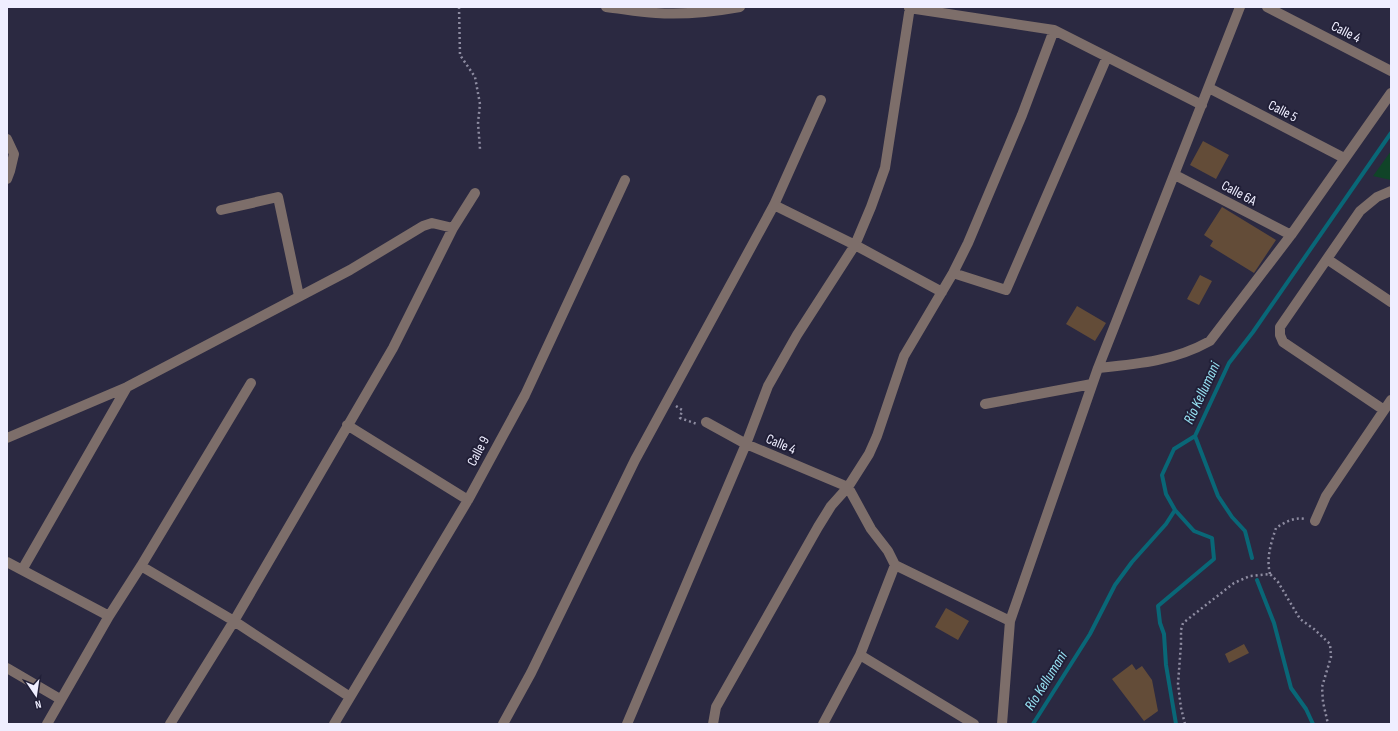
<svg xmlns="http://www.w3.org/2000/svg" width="1398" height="731" font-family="'Sofia Sans Condensed',sans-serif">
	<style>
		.green { fill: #104428 }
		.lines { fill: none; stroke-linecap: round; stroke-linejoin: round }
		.stream { stroke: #096777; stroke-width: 4 }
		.building { fill: #634c38 }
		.path { stroke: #8e8ca1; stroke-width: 2.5; stroke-dasharray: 2 3; stroke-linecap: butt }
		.minor { stroke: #7d6e6a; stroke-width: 10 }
		.labels { text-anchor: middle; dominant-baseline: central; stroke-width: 4; stroke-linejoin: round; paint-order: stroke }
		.street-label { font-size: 14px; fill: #efeeff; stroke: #211f37 }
		.water-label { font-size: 15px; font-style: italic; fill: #98e4f5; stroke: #211f37 }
	</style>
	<rect width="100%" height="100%" fill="#2b2941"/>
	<path class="green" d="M1391,151V180L1373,176Z"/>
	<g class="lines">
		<path class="stream" d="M1195,436L1218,496L1232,517L1245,531L1252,558
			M1175,510L1194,531L1212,538L1214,559L1158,606L1160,623L1164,634L1166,665L1176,724
			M1257,580L1274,623L1291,688L1306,709L1313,724
			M1033,724L1090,634L1115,585L1132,562L1166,524L1175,510L1166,494L1162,475L1174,449L1195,436L1229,363L1253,332L1391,133"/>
	</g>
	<path class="building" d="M1203,141L1229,155L1216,179L1190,165Z
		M1222,207L1276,240L1254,273L1210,246L1213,241L1204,235Z
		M1200,275L1212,281L1199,305L1187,299Z
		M1077,306L1106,323L1095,341L1066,324Z
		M946,608L969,621L958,640L935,627Z
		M1244,644L1249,653L1229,663L1225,654Z
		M1132,664L1136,670L1142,666L1152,680L1158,711L1144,721L1112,679Z"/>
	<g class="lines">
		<path class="path" d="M459,7L460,55L475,77L480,104L478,123L480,149
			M676,406L682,410L680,418L697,424
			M1270,574C1266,558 1271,543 1276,528C1285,522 1294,517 1305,519
			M1185,724L1181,708L1178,684L1181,644V630L1183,623L1234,583L1250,576L1270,574L1278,582L1300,619L1314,629L1330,644L1331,657L1322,687L1323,702L1328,724"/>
		<path class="minor" d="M606,7C623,9 639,12 656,13C684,15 712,12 740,7
			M1267,7L1391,71
			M909,8L1054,30L1202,105
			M1209,88L1344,158
			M7,139L14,154L10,171L7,179
			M1175,175L1291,235
			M774,205L855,245L942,292
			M221,210L278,197L299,296
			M1327,259L1391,302
			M953,273L1006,290L1107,57
			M1098,368C1139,364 1174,361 1210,341L1291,235L1391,93
			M985,404L1092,384
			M1384,410L1283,342L1280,335V327L1360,211L1377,197L1391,191
			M706,422L746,444L848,487L871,529L888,551L895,565L1010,621
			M347,425L468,500
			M7,438L127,387L350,270L423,226L432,223L453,228
			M1315,521L1326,496L1391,400
			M7,562L109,616
			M141,566L234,621L350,697
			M22,570L127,387
			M860,655L974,724
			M7,668L60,699
			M47,724L109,616L141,566L251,383
			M170,724L234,621L393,348L453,228L475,193
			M334,724L468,500L525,395L625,180
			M503,724L531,673L635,460L774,205L821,100
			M627,724L746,444L768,386L797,335L855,245L871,207L885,168L910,7
			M713,724L716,707L818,527L831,506L848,487L869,454L877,436L904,356L953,273L968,243L1022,115L1054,30
			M823,724L860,655L895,565
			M1002,724L1010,621L1098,368L1240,7"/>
	</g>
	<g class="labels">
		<g class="street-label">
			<text transform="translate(1346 32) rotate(27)">Calle 4</text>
			<text transform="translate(1283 111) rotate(27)">Calle 5</text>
			<text transform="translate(1239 193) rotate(28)">Calle 6A</text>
			<text transform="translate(781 444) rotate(23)">Calle 4</text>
			<text transform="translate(478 451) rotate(-62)">Calle 9</text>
		</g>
		<g class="water-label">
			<text transform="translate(1202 393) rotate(-65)">Río Kellumani</text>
			<text transform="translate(1046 681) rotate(-58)">Río Kellumani</text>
		</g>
	</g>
	<rect width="1398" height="731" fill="none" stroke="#efeeff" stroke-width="16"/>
	<g transform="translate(36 695) rotate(167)" stroke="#211f37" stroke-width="3" paint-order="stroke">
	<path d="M0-3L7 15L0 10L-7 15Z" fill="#efeeff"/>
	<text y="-6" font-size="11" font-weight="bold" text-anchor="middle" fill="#efeeff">N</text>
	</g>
</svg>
